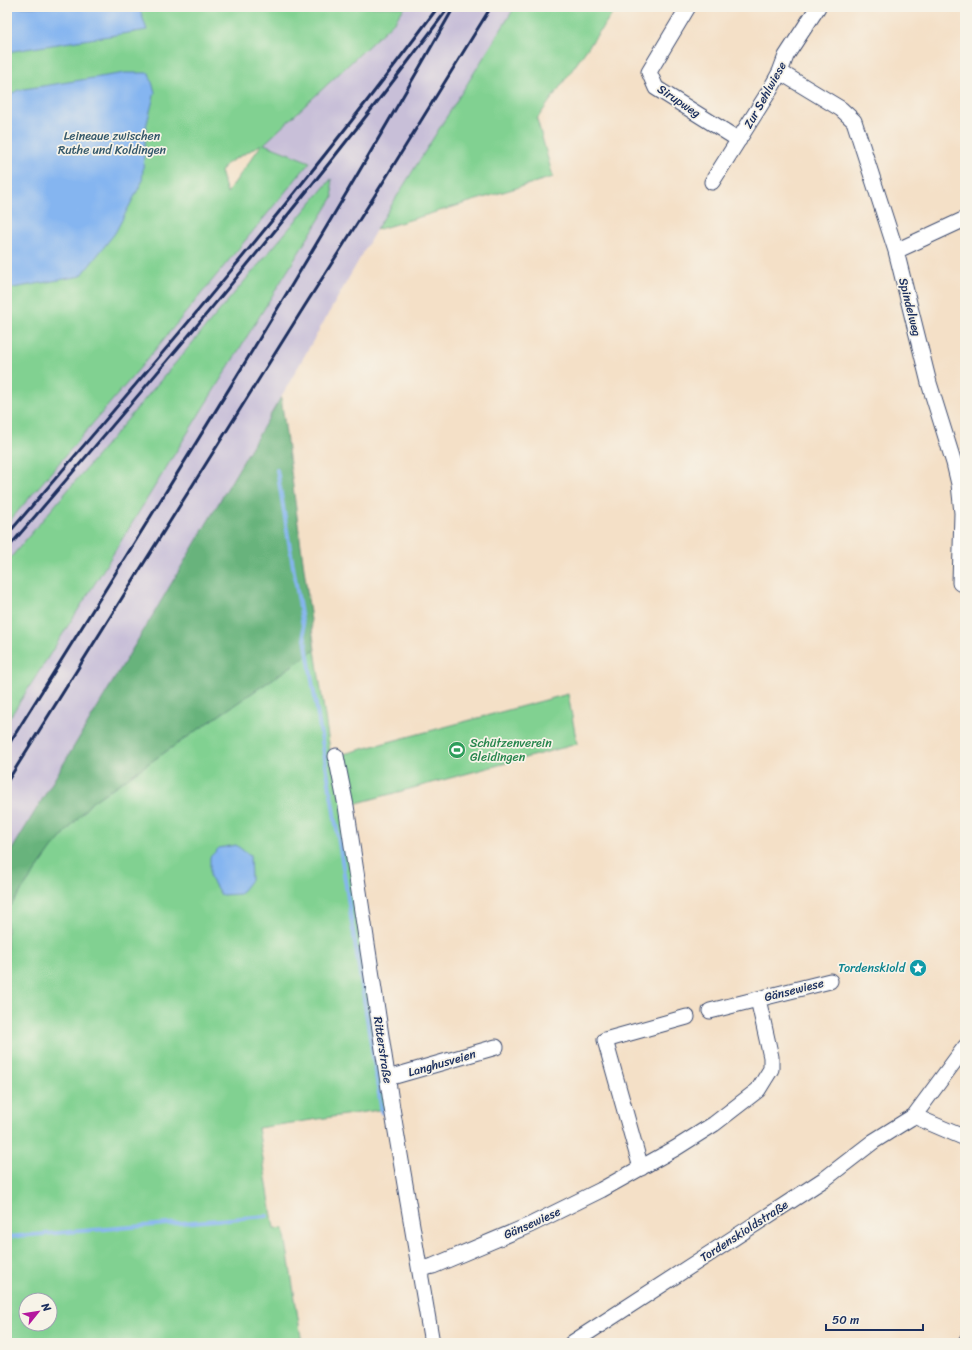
<svg xmlns="http://www.w3.org/2000/svg" width="972" height="1350" font-family="Sriracha,sans-serif">
	<style>
		.industrial { fill: #c8bfd8 }
		.green { fill: #81d191; stroke: #4e8078; fill-rule: evenodd }
		.forest { fill: #68b37b; stroke: #42716c }
		.water { fill: #85b5f0; stroke: #5072a7 }
		.lines { fill: none; stroke-linecap: round; stroke-linejoin: round }
		.stream { stroke: #85b5f0; stroke-width: 4 }
		.minor-casing { stroke: #3c4a6e; stroke-width: 17 }
		.minor { stroke: #fff; stroke-width: 15 }
		.tram { stroke: #1b2f5e; stroke-width: 1 }
		.rail { stroke: #1b2f5e; stroke-width: 3 }
		.labels { text-anchor: middle; dominant-baseline: central; stroke-width: 3.5; stroke-linejoin: round; paint-order: stroke }
		.street-label { font-size: 12px; fill: #1b2f5e; stroke: #f7f3e8 }
		.park-label { font-size: 12px; fill: #34586b; stroke: #f7f3e8 }
		.leisure-label { font-size: 12px; fill: #27864d; stroke: #f7f3e8; text-anchor: start }
		.culture-label { font-size: 12px; fill: #0d838f; stroke: #f7f3e8; text-anchor: end }
	</style>
	<rect width="100%" height="100%" fill="#f7f3e8"/>
	<filter id="ink" filterUnits="userSpaceOnUse"><feTurbulence type="fractalNoise" baseFrequency=".025" numOctaves="2"/><feDisplacementMap in="SourceGraphic" scale="8" xChannelSelector="R" yChannelSelector="G"/><feConvolveMatrix kernelMatrix="1 2 1 2 8 2 1 2 1" color-interpolation-filters="sRGB"/></filter>
	<filter id="wash" filterUnits="userSpaceOnUse"><feTurbulence type="fractalNoise" baseFrequency=".012" numOctaves="4" result="noise"/><feDisplacementMap in="SourceGraphic" scale="16" xChannelSelector="R" yChannelSelector="G"/><feGaussianBlur stdDeviation="0.9" result="paint"/><feColorMatrix in="noise" values="0 0 0 0 0 0 0 0 0 0 0 0 0 0 0 0 0 1.4 0 .05"/><feComposite in="paint" operator="in"/></filter>
	<g filter="url(#wash)">
		<rect width="100%" height="100%" fill="#f4e0c7"/>
		<path class="industrial" d="M405,7H515L376,230L281,397L154,613L7,858V722L97,580L333,197L331,180L7,562V524L140,368L309,162L263,144L395,21Z"/>
		<path class="green" d="M7,7H405L395,21L264,144L310,162L140,368L7,524ZM262,144L227,193L221,172L226,164Z
			M515,7H617L537,119L553,177L376,230Z
			M331,179L333,197L97,580L7,722V562Z
			M315,650L331,757L336,756L568,694L577,744L346,806L392,1108L258,1128L274,1228L284,1229L302,1343H7V911L52,848L92,802ZM26,1300H50V1324H26Z"/>
		<path class="forest" d="M281,397L315,650L92,802L52,848L7,911V858L154,613Z"/>
		<path class="water" d="M7,7H139L147,30L7,52Z
			M125,73H149L155,92L146,127L142,182L115,233L81,276L13,288L7,285V97L18,90Z
			M236,845L250,856L251,880L240,894L221,895L210,877V857L219,848Z"/>
		<g class="lines">
			<path class="stream" d="M277,470L342,861L382,1113
				M7,1237L267,1216"/>
		</g>
	</g>
	<g filter="url(#ink)">
		<g class="lines">
			<defs>
				<path id="minor" d="M688,7L649,72L656,88L739,140
					M780,72L841,109L854,121L896,251L929,383L954,463L959,484L962,513L960,583
					M712,182L770,90L780,72L786,56L818,7
					M896,251L965,219
					M336,756L346,806L392,1108L432,1343
					M710,1011L830,981
					M388,1078L496,1047
					M914,1116L965,1138
					M641,1168L605,1040L687,1017
					M420,1269L433,1266L530,1225L601,1190L676,1148L714,1124L758,1090L771,1069V1057L758,999
					M572,1343L826,1178L874,1141L914,1116L965,1047"/>
			</defs>
			<use href="#minor" class="minor-casing"/>
			<use href="#minor" class="minor"/>
			<path class="tram" d="M956,1343L965,1328"/>
			<path class="rail" d="M7,535C155,363 303,190 438,7
				M7,549C159,372 310,195 449,7
				M7,747C160,503 312,258 454,7
				M7,782L304,307L382,184L491,7"/>
		</g>
	</g>
	<defs>
		<symbol id="stadium-disc" viewBox="-11 -11 22 22"><circle r="9.5" fill="#2e9e5b" stroke="#f7f3e8"/><path d="M0-5a6.5 5 0 1 0 0 10a6.5 5 0 1 0 0-10ZM-3.5-1.8h7v3.6h-7Z" fill="#fff"/></symbol>
		<symbol id="sight-disc" viewBox="-11 -11 22 22"><circle r="9.5" fill="#0f9aa8" stroke="#f7f3e8"/><path d="M0-6L1.8-2.2L6-1.7L2.9 1.2L3.7 5.4L0 3.3L-3.7 5.4L-2.9 1.2L-6-1.7L-1.8-2.2Z" fill="#fff"/></symbol>
	</defs>
	<g fill-rule="evenodd">
		<use href="#stadium-disc" x="447" y="740" width="20" height="20"/>
		<use href="#sight-disc" x="908" y="958" width="20" height="20"/>
	</g>
	<g class="labels">
		<g class="street-label">
			<text transform="translate(765 95) rotate(-61)">Zur Sehlwiese</text>
			<text transform="translate(679 101) rotate(34)">Sirupweg</text>
			<text transform="translate(910 307) rotate(76)">Spindelweg</text>
			<text transform="translate(794 990) rotate(-14)">Gänsewiese</text>
			<text transform="translate(383 1050) rotate(81)">Ritterstraße</text>
			<text transform="translate(442 1063) rotate(-16)">Langhusveien</text>
			<text transform="translate(532 1223) rotate(-24)">Gänsewiese</text>
			<text transform="translate(744 1231) rotate(-33)">Tordenskioldstraße</text>
		</g>
		<g class="park-label">
			<text x="112" y="136">Leineaue zwischen<tspan x="112" dy="14">Ruthe und Koldingen</tspan></text>
		</g>
		<g class="leisure-label">
			<text x="470" y="743">Schützenverein<tspan x="470" dy="14">Gleidingen</tspan></text>
		</g>
		<g class="culture-label">
			<text x="905" y="968">Tordenskiold</text>
		</g>
	</g>
	<rect width="972" height="1350" fill="none" stroke="#f7f3e8" stroke-width="24"/>
	<g transform="translate(38 1312) rotate(60)"><circle r="19" fill="#f7f3e8" stroke="#9fa5b1"/>
	<path d="M0-3L7 15L0 10L-7 15Z" fill="#b5179e"/>
	<text y="-6" font-size="11" font-weight="bold" text-anchor="middle" fill="#1b2f5e">N</text>
	</g>
	<path d="M826 1324v6h97v-6" fill="none" stroke="#1b2f5e" stroke-width="2"/>
	<text x="832" y="1324" font-size="12" fill="#1b2f5e" stroke="#f7f3e8" stroke-width="3" paint-order="stroke">50 m</text>
</svg>
